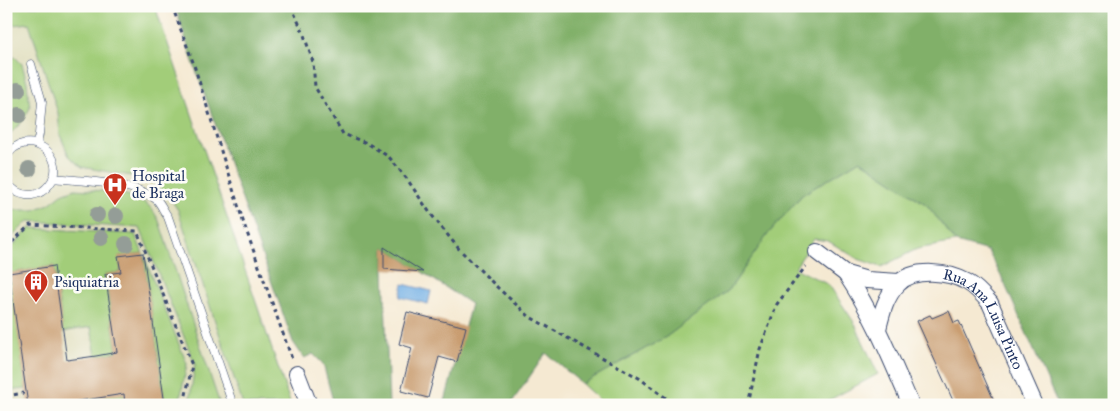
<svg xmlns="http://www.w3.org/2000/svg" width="1120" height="411" font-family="'IM FELL Great Primer',serif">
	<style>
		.built { fill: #dfddbb }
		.green { fill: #a2cd79; stroke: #5e7e6c }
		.forest { fill: #81b069; stroke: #4e7064 }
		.water { fill: #72afe4; stroke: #466fa1 }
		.building { fill: #c99d71 }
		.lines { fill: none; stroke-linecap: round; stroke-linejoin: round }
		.service-casing { stroke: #3c4b6f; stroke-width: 9 }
		.minor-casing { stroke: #3c4b6f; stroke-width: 18 }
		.path { stroke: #3c4b6f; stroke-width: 3; stroke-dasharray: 4 4; stroke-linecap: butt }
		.service { stroke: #fff; stroke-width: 8 }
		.minor { stroke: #fff; stroke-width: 16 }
		.tree { fill: #949d97 }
		.labels { text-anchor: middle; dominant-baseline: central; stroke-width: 5; stroke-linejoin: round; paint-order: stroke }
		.poi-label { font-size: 15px; fill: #1b2f5e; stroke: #fdfcf7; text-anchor: start }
		.street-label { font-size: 15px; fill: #1b2f5e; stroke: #fdfcf7 }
	</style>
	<rect width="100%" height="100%" fill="#fdfcf7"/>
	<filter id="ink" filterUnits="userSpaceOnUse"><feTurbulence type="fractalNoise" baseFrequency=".02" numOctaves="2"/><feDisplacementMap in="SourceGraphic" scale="10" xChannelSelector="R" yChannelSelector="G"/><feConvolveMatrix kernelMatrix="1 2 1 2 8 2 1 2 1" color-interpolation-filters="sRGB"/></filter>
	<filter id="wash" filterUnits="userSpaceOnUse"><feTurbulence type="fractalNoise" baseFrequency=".0096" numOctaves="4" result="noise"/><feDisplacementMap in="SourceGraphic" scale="20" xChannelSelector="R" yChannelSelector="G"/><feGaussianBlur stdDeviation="1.12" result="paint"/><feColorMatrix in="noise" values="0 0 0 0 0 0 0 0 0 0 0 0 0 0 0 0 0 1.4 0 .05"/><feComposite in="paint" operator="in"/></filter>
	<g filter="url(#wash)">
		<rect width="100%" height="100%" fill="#f5e9d2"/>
		<path class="built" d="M6,6H155L291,405H6Z"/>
		<path class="green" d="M6,6H155L291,405H243L178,210L167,194L148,179L82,167L69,156L60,135L58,113L29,23L6,26Z
			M15,57L22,64L27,82L30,108L22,122L6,138V122L12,121L6,90V59Z
			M860,160L927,205L956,242L917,249L881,267L858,259L828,241L814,239L795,268L829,285L854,322L878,374L820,405H605L582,384L666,337L729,290L768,234L802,195Z
			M75,189C98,191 134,190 151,208C154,212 157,217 159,221L220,405H189L195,364L140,228L28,221L6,243V207L17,210H34L49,204L62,194Z
			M30,228L135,234L187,364L179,405H165L143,253L119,256L121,272L105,274L117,352L96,356L91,327L63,332L54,266L10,273L26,389L6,391V253Z
			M124,394L125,405H73L72,402Z"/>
		<path class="forest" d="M175,6H1114V405H1058L1003,280L988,251L956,242L927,205L860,160L802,195L768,234L729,290L666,337L582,384L546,353L510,405H444L471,304L384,247V269L389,405H336L333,401L323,364L313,354L304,358L293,342L193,62Z"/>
		<path class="water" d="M403,284L431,291L428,304L400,297Z"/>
		<g id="blocks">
			<path class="building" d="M384,247L423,272L384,269Z
				M143,253L165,405H125L124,394L72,402L73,405H28L9,273L54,266L67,360L96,356L117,352L105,274L121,272L118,256Z
				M949,311L954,323L959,321L996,405H955L917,321L930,315L932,318Z
				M407,312L466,327L457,362L439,357L428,398L401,391L412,348L399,344Z"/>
		</g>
	</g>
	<g filter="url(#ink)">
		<use href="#blocks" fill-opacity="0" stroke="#3c4b6f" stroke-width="1"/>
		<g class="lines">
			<defs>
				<path id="service" d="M31,64L42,102L39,134L37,144
					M6,157C26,124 72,157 49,185C45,190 39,194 32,195C21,196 12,190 6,181
					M53,178C81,181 136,182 157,200C161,204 164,212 168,217L233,405"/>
				<g id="minor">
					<path d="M817,252L846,274L867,280L899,282"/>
					<path d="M846,274C874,316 891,359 911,405"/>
					<path id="s1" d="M878,329C882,312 886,296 898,284C914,267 949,272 967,282C976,287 983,295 990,303L1035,405"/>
					<path d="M297,374L309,405"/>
				</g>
			</defs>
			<use href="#service" class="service-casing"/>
			<use href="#minor" class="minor-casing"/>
			<path class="path" d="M172,6L193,62L244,224L292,359
				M291,6L303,32L313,62L315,87L343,134L367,143L389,157L407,179L430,213L459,249L498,288L530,317L639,378L666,398L672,405
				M6,248L30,225L137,231L192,365L184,405
				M6,396L24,393
				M748,405L760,349L777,304L806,266"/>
			<use href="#service" class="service"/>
			<use href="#minor" class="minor"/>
		</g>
		<g class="tree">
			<circle cx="18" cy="90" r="8"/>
			<circle cx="19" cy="115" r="8"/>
			<circle cx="29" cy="169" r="8"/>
			<circle cx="97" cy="215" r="8"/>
			<circle cx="116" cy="216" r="8"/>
			<circle cx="101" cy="238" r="8"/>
			<circle cx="126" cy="244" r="8"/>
		</g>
	</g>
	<defs>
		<symbol id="hospital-pin" viewBox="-11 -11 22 30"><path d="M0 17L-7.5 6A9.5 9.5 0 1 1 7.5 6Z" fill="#c8321e" stroke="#fdfcf7"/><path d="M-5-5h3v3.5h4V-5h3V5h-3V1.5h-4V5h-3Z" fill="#fff"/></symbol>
		<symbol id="building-pin" viewBox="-11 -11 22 30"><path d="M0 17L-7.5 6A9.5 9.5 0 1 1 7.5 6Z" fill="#c8321e" stroke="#fdfcf7"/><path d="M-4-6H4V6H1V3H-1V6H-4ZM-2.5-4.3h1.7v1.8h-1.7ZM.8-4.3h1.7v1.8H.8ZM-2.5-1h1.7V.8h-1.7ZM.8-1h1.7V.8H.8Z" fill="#fff"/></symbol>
	</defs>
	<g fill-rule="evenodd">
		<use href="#hospital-pin" x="101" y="171" width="28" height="38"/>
		<use href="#building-pin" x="22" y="268" width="28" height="38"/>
	</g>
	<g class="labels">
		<g class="poi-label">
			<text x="132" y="176">Hospital<tspan x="132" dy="17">de Braga</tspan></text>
			<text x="54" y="282">Psiquiatria</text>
		</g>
		<g class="street-label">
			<text stroke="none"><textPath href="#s1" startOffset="162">Rua Ana Luisa Pinto</textPath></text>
		</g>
	</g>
	<rect width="1120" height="411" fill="none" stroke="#fdfcf7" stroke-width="25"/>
</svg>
